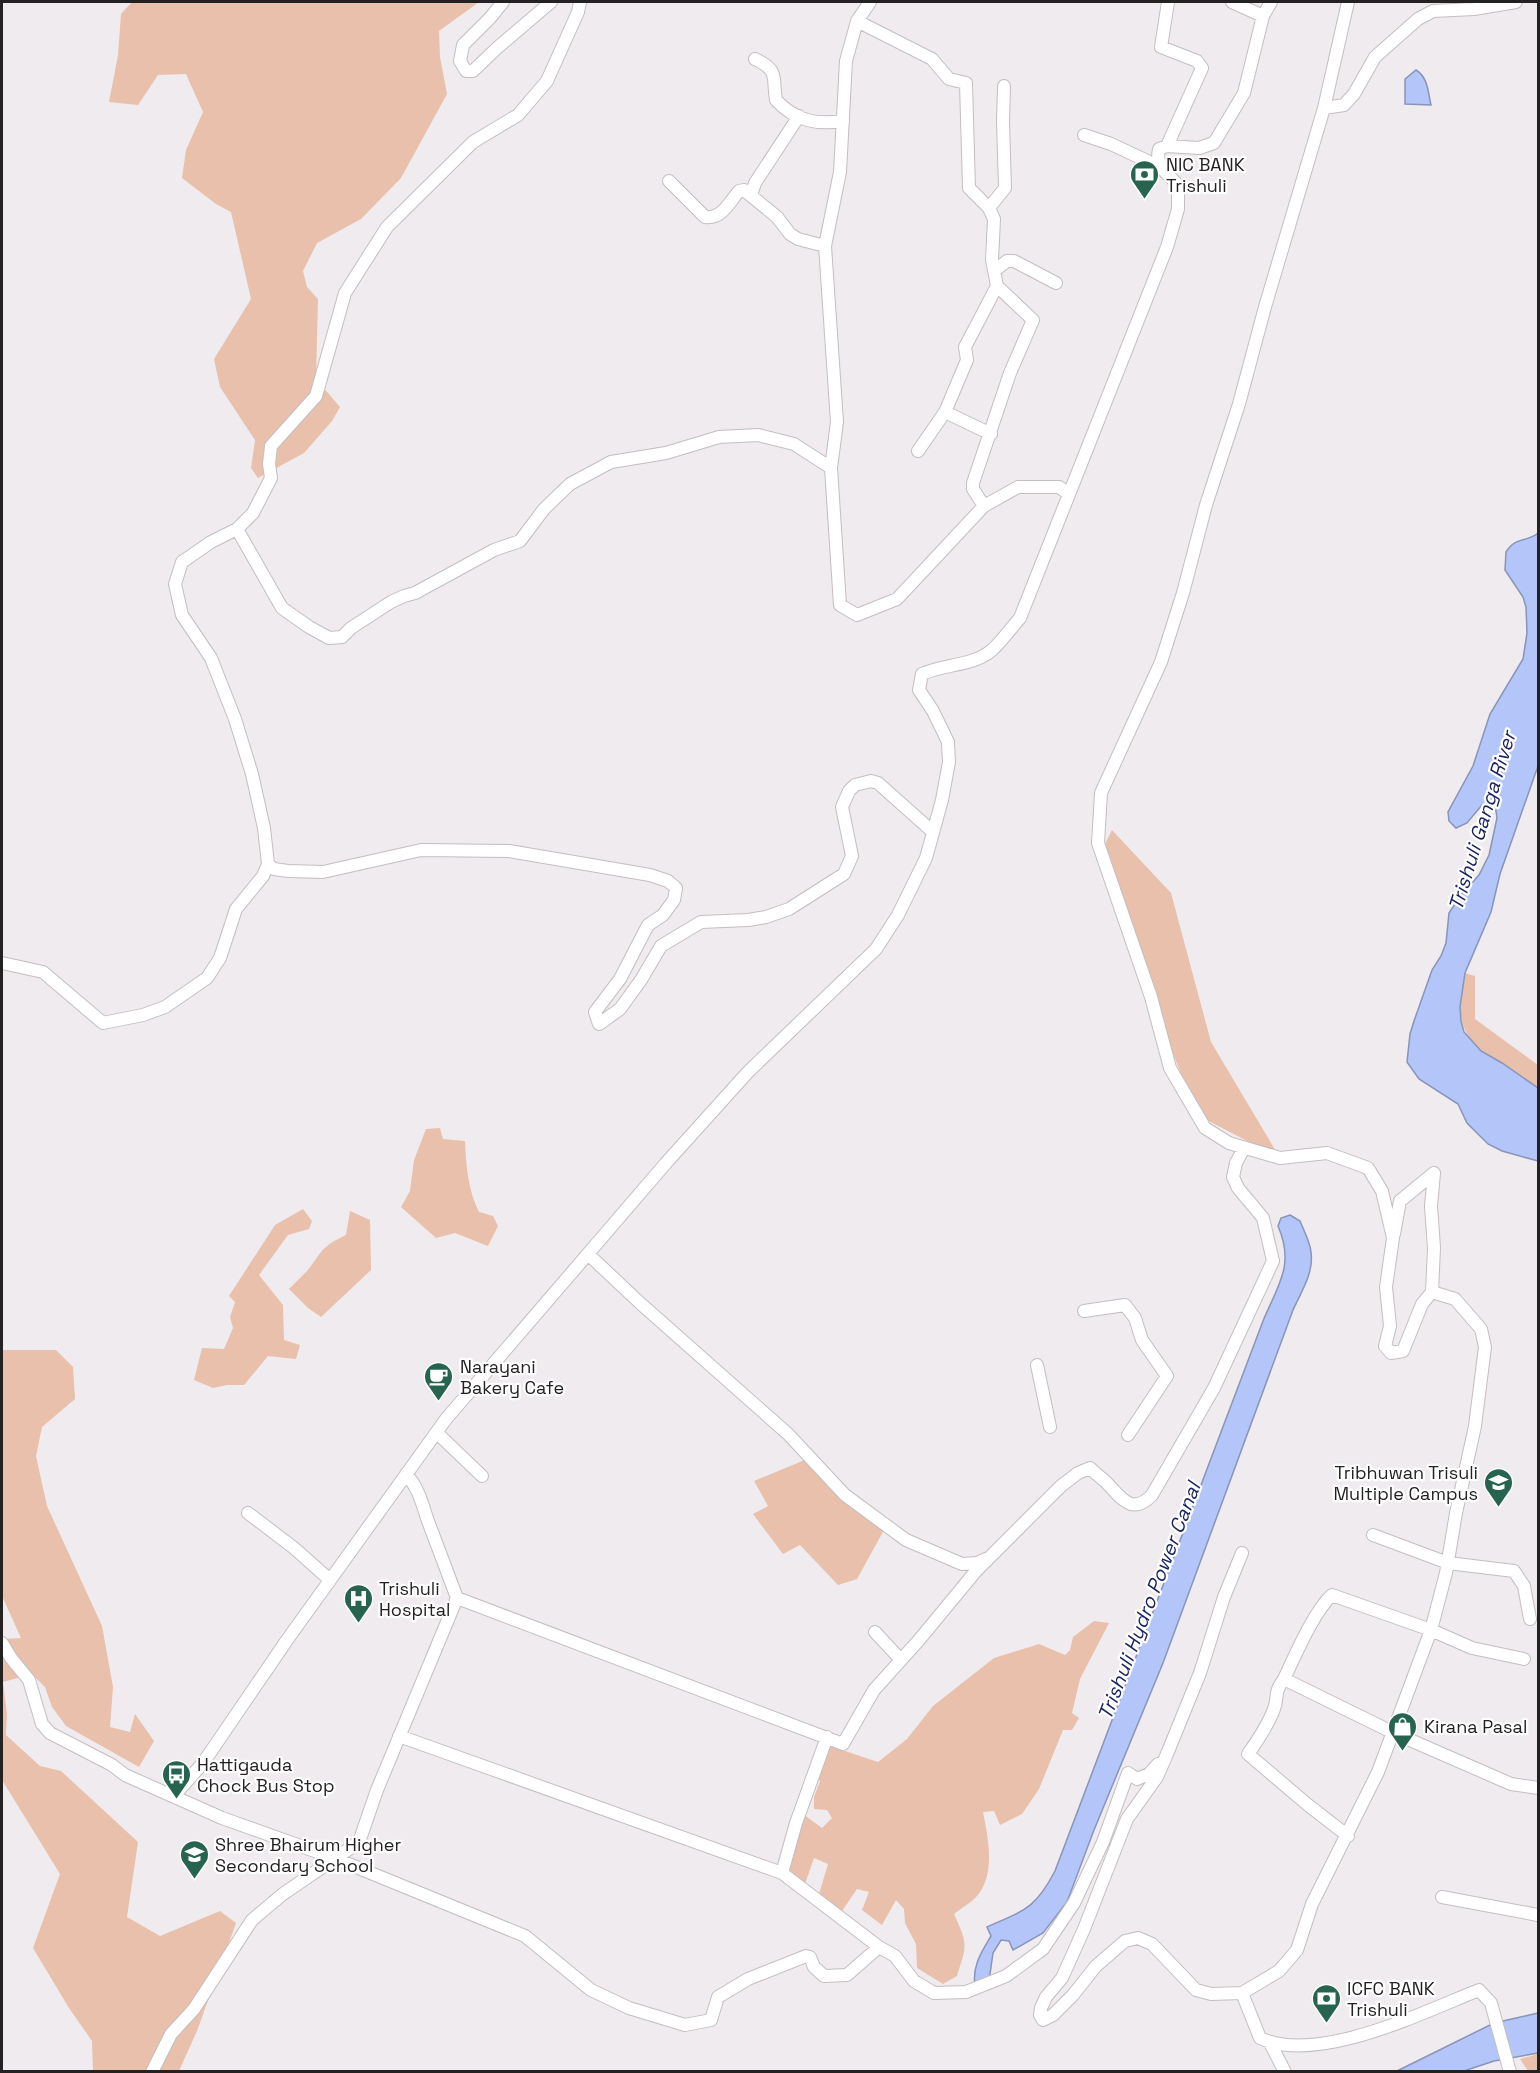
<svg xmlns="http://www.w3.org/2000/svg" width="1540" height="2073" font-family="'Space Grotesk',sans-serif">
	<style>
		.green { fill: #e8c0ac }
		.water { fill: #b4c5f9; stroke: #8894b8; stroke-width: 1.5 }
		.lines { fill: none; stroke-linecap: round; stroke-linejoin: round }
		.minor-casing { stroke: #c3bec1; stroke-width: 14 }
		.minor { stroke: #fff; stroke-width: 12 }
		.labels { text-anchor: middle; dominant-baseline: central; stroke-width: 4.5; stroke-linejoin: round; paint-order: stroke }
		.poi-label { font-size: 18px; fill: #232122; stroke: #fff; text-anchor: start }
		.water-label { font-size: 20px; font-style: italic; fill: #19235f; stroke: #fff }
	</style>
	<rect width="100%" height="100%" fill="#f0ebee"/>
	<path class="green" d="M132,2H479L439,31L440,57L447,94L401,178L361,219L317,243L303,271L307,287L318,299L316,379L340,407L332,421L304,453L258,478L251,468L255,440L220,387L214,359L251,299L231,212L216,204L182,178L186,150L203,112L186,74L158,75L138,105L109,102L118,55L121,14Z
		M1112,830L1171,893L1211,1042L1280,1158L1197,1115L1151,997L1101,852Z
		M1465,973L1475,976V1019L1538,1065V1088C1527,1080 1516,1072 1504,1064C1497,1059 1487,1056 1480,1050C1456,1029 1458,1002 1465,973Z
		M440,1128L443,1139L465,1141C466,1166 468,1190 479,1212L493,1216L498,1226L488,1246L455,1233L436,1238L401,1207L410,1191L414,1160L426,1129Z
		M303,1209L312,1221L309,1229L288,1235L259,1275L283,1305L284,1340L300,1345L296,1359L268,1356L244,1385H227L213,1388L194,1380L202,1348L224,1349L233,1328L230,1317L235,1302L229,1296L275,1225Z
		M350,1211L370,1220L371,1270L321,1317L308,1308L289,1289C295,1283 301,1277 307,1271C323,1251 320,1247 346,1235Z
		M2,1350H56L73,1367L75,1399L42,1427L36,1456L47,1506L102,1626L113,1687L110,1727L130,1732L135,1714L154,1741L139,1767L66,1726L52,1707L45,1687L32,1674L3,1682L7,1714L6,1735L40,1766L61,1771L138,1842L127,1917L160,1936L220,1911L236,1923L197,2031L179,2071H93L92,2041L69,2008L33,1948L60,1874L2,1780V1639L21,1638L2,1596Z
		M807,1459C827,1488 855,1509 884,1530L857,1579L838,1585L800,1545L783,1554L753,1514L768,1506L754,1481Z
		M1094,1621L1109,1623L1080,1679L1072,1713L1079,1718L1072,1730H1063L1039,1789L1022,1814L1000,1825L994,1811L983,1812C988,1837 996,1874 977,1896C971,1903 961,1908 954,1914C968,1945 967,1944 957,1976L943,1984L917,1968L916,1944L905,1923L904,1909L896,1900L882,1925L862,1910L869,1892L857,1889L842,1911L819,1894L828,1864L814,1858L805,1884L789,1871L803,1814L822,1828L832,1818L827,1810L814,1809V1797L820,1781L815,1777L827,1745L878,1762L907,1739L933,1706L994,1658L1039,1644L1065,1655L1070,1650L1073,1637Z
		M1538,2054V2071H1528L1520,2059Z"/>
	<path class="water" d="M1416,70C1428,77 1428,92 1431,105L1405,104V79Z
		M1538,533V766L1500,874L1491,912L1465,973L1460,1007L1461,1021L1464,1032L1481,1051L1502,1063L1538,1088V1161L1502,1151L1488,1144L1467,1123L1458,1104L1419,1079L1407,1062L1410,1034L1414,1021L1432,970L1441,956L1446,943L1449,913L1460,896L1479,875L1489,855L1497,818L1496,811L1492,805H1482L1467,823L1456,828L1449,821L1448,812L1473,766L1490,714L1523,659L1527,633L1526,607L1523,597L1505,570L1506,552C1516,536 1526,543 1538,533Z
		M1290,1215L1300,1221C1304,1231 1310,1242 1311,1252C1314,1273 1301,1292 1293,1310L1163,1663L1094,1830L1067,1902L1043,1933L1013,1950L1009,1941L1001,1940L993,1953L989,1981L975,1986C972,1966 981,1953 991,1936L987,1927C1025,1910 1035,1909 1055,1871L1263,1321C1278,1285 1295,1265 1278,1226L1281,1218Z
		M1538,2013V2053L1494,2061L1464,2071L1395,2072L1494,2023Z"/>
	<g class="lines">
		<defs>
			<path id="minor" d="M503,2L490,18L463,45L460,61L466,71H473L497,48L551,2
				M580,2L578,12L547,81L518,115L473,142L387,227L345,293L316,396L271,446L269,464L271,478L253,513L237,529L211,542L182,562L175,584L182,615L211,658L235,719L252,774L264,828L268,864L274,869L288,871L323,872L421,850L509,851L650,875L668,881L676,888L674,900L663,915L648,925L620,979L595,1012L599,1024L620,1009L641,980L661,946L701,922L748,920L766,917L789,909L844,874L852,856L842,807L849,791L855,785L871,781L878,783L933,832
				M870,2L857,21L846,61L840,172L825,246L837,422L831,468L840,605L857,615L897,599L984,506L1018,487H1059L1069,494
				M1232,2L1263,16
				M857,21L932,59L949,79L966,83L969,188L989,208L994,219L992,260L997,286L1033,320L1010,373L973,483V489L984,506
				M755,59C780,71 772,77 776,100C795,121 817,125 843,121
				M1324,108L1344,105L1354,94L1375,57L1418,19L1433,11L1474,9L1516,2
				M1084,135L1111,144L1160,167
				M1167,146L1202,68L1197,61L1161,47L1168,2
				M669,181L705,217C722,219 729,203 739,191L744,190L777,217L790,234L798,239L825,246
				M751,195L755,183L799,116
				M989,208L1005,188L1003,122L1004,86
				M994,271L1007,261H1014L1056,283
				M991,434L945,412L967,360L965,347L997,286
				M918,451L945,412
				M237,529L282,608L309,627L329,638L342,637L351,628L391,602L404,596L415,593L494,550L520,541L544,509L570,484L611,462L666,453L719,437L758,435L794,444L831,468
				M2,963L43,972L103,1023L143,1015L165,1007L207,978L220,958L236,909L263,876L268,864
				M1394,1234L1400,1201L1434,1173L1431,1206L1434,1248L1432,1292
				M589,1255L640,1303L788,1434L845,1495L906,1540L962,1564L977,1563L986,1559
				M1084,1311L1125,1305L1135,1318L1142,1340L1167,1376L1128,1435
				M1037,1365L1050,1427
				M437,1433L482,1476
				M248,1513L294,1548L330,1580
				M1373,1535L1448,1563L1514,1571L1524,1586L1530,1619
				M1242,1553L1224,1597L1200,1673L1167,1754L1157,1777L1127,1819L1084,1929L1062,1978L1046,1997L1041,2008L1040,2015L1043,2020L1053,2015L1073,1995L1096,1966L1125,1941L1138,1938L1152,1944L1196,1990L1211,1994L1242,1993L1279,1971L1297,1950L1312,1904L1378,1772L1431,1630L1446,1573L1456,1513L1475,1426L1485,1347L1481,1329L1455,1299L1432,1292L1422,1304L1403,1351L1391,1353L1385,1346L1390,1326L1386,1287L1393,1238L1382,1191L1368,1168L1327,1153L1280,1158L1229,1143L1205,1128L1170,1068L1151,997L1098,843L1101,793L1161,662L1183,593L1206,505L1239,404L1265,307L1324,108L1348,2
				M457,1598L843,1744L874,1690L919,1640L976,1571L1061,1486L1078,1473L1090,1468C1095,1473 1100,1477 1105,1481C1120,1496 1131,1517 1152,1495L1214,1388L1273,1261L1263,1218L1238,1188L1233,1177L1236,1163L1244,1148
				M875,1632L901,1660
				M2,1643L11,1658L29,1680L42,1724L50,1733L112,1765L125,1775L222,1818L334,1858L525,1936L591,1990L629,2008L685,2025L711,2020L718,1997L748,1979L806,1956L810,1957L814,1967L824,1976L847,1975L879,1947L895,1956L914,1981L934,1993L966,1992L1006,1976L1043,1949L1074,1903L1103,1842L1128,1773L1137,1779L1149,1774L1158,1764
				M1284,1679C1295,1656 1314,1611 1332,1595L1431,1630L1472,1648L1524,1659
				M399,1736L782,1873
				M827,1737L796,1823L782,1873L879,1947
				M171,1795L179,1790L203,1763L287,1640L446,1419L666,1163L748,1072L876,949L898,915L926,858L942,800L949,762L948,742L933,711L919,690L922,674C943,664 974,666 992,650C1002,641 1011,628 1020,618L1167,247L1178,209V185C1167,173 1155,167 1159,149L1167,146L1199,148L1214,143L1244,93L1263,16L1271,2
				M1348,1836L1308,1805L1248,1754C1258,1740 1268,1725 1274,1709C1279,1695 1273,1694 1284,1679L1394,1733L1511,1784L1538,1788
				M1442,1897L1538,1915
				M1242,1993L1260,2038C1318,2065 1423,2012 1479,1990L1491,2003L1510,2072
				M1270,2043L1285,2072
				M152,2072L171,2034L194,2009L252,1920L283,1894L359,1842L377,1790L457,1598C447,1572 438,1547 428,1521C422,1504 419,1488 406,1474"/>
		</defs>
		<use href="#minor" class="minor-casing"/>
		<use href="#minor" class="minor"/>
	</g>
	<defs>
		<symbol id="bank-pin" viewBox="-11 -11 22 30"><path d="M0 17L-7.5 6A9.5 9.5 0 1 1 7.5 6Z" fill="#276450" stroke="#fff"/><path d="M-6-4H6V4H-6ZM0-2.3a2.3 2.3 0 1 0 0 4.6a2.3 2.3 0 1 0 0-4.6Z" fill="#fff"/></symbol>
		<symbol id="cafe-pin" viewBox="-11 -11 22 30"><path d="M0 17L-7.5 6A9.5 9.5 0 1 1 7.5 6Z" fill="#276450" stroke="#fff"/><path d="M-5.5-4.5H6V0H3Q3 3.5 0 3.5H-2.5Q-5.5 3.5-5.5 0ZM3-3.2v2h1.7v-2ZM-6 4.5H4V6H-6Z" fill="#fff"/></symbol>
		<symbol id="university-pin" viewBox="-11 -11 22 30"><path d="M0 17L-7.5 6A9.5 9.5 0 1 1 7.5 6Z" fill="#276450" stroke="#fff"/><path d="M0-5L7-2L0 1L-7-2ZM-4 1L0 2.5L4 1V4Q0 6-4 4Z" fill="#fff"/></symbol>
		<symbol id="hospital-pin" viewBox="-11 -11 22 30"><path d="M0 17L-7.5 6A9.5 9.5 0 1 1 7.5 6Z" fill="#276450" stroke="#fff"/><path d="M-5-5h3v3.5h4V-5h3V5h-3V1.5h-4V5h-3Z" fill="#fff"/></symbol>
		<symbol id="shop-pin" viewBox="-11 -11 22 30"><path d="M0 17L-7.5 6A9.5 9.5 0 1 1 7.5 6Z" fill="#276450" stroke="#fff"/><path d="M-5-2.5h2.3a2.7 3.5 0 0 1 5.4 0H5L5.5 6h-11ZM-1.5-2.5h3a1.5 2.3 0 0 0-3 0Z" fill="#fff"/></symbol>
		<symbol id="bus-pin" viewBox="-11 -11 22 30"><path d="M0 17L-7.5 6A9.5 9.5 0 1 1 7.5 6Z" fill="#276450" stroke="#fff"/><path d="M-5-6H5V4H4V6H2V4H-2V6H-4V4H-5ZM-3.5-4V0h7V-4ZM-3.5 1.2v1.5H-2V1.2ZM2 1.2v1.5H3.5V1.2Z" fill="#fff"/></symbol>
		<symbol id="school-pin" viewBox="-11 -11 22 30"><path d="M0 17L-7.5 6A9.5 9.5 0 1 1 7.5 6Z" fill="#276450" stroke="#fff"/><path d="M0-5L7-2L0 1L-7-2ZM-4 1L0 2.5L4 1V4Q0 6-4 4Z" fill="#fff"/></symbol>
	</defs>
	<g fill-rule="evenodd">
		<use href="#bank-pin" x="1128" y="158" width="33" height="45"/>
		<use href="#cafe-pin" x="422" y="1360" width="33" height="45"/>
		<use href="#university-pin" x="1482" y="1466" width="33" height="45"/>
		<use href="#hospital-pin" x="342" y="1582" width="33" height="45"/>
		<use href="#shop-pin" x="1386" y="1710" width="33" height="45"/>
		<use href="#bus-pin" x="160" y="1758" width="33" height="45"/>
		<use href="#school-pin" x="178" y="1838" width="33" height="45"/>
		<use href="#bank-pin" x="1310" y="1982" width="33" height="45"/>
	</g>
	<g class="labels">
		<g class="poi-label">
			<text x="1166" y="164">NIC BANK<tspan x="1166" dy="21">Trishuli</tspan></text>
			<text x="460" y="1366">Narayani<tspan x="460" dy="21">Bakery Cafe</tspan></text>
			<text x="1478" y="1472" text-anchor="end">Tribhuwan Trisuli<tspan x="1478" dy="21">Multiple Campus</tspan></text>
			<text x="379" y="1588">Trishuli<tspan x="379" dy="21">Hospital</tspan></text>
			<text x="1424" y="1726">Kirana Pasal</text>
			<text x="197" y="1764">Hattigauda<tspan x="197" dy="21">Chock Bus Stop</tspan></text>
			<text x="215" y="1844">Shree Bhairum Higher<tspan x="215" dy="21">Secondary School</tspan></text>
			<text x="1347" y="1988">ICFC BANK<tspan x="1347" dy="21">Trishuli</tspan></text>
		</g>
		<g class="water-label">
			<text transform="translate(1482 821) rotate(-73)">Trishuli Ganga River</text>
			<text transform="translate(1149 1601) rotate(-69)">Trishuli Hydro Power Canal</text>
		</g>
	</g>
	<rect width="1540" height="2073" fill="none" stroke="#232122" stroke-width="6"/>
</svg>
